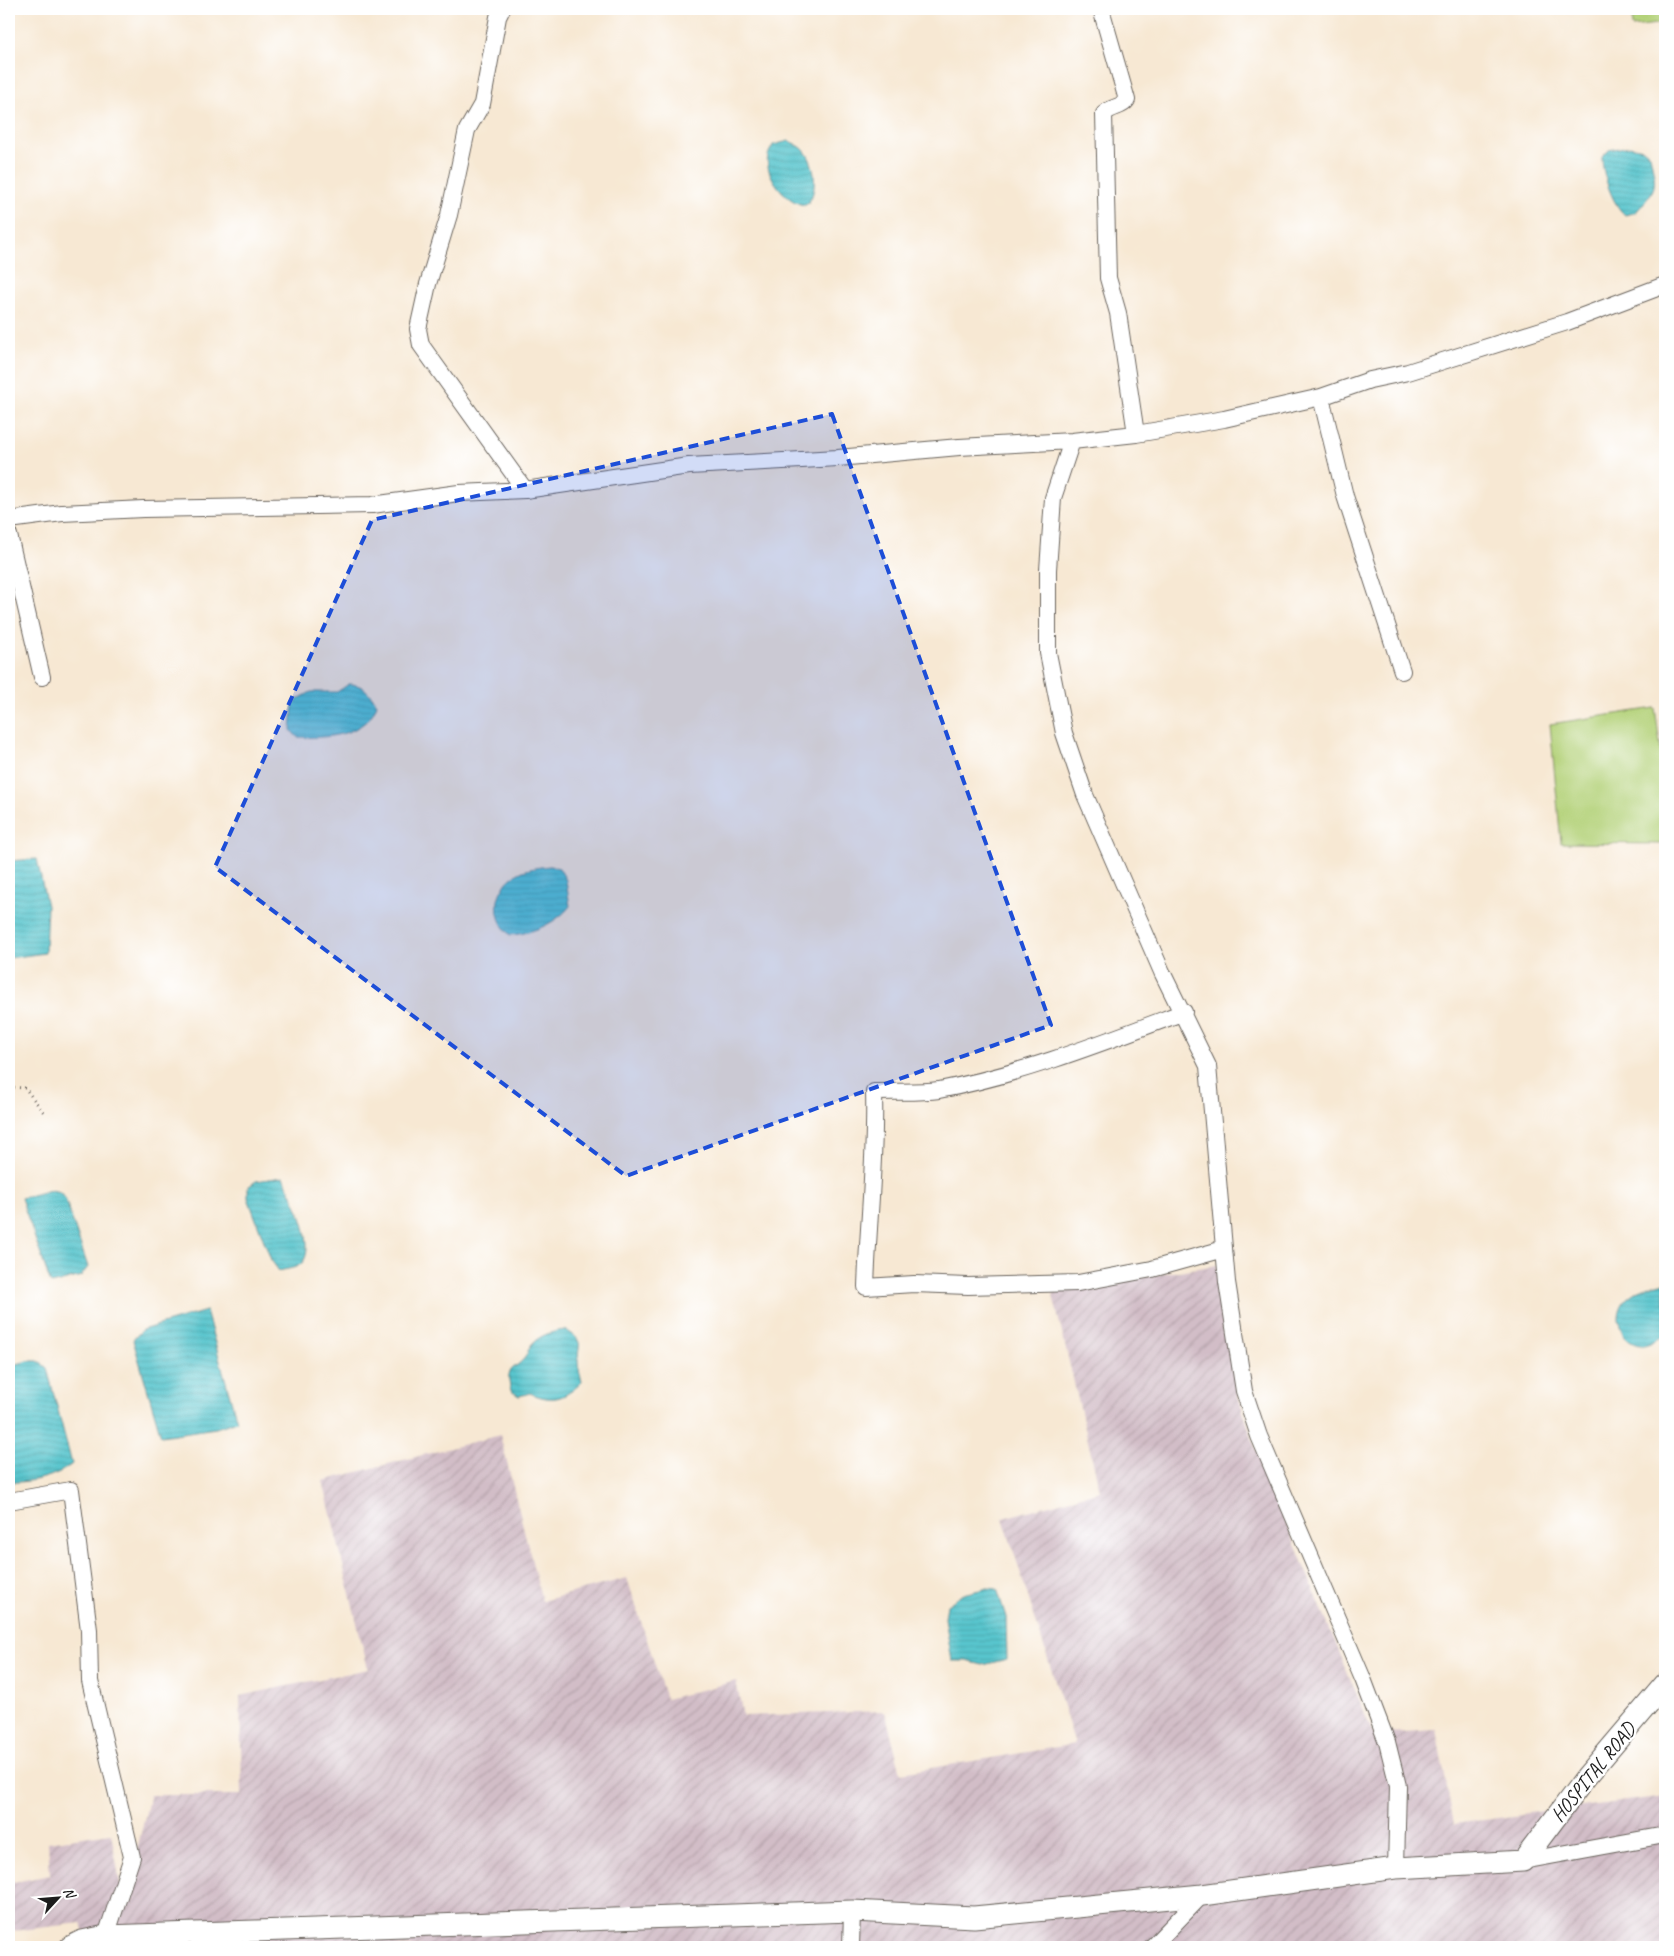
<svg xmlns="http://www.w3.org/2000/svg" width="1674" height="1956" font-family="Caveat,sans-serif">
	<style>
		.industrial { fill: url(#industrial-furrows) }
		.green { fill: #b4d279; stroke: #68774a }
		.water { fill: url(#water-rules); stroke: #3a7074 }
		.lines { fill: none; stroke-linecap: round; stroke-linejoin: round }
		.minor-casing { stroke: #69635c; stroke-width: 18 }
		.major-casing { stroke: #69635c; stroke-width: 23 }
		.path { stroke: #69635c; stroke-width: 3; stroke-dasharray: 1 4; stroke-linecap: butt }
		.minor { stroke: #fff; stroke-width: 16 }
		.major { stroke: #fff; stroke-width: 21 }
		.marked { fill: #1d4ed8; fill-opacity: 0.2; stroke: #1d4ed8; stroke-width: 4; stroke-dasharray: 10 6; stroke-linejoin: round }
		.labels { text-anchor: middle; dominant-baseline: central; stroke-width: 4.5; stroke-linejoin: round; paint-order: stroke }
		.street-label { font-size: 20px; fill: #1c1c1c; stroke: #fff }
	</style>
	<defs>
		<pattern id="industrial-furrows" width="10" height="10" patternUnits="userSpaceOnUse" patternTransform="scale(1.25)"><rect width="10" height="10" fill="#d2bdc7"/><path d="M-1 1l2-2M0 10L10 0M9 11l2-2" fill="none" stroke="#b4a2aa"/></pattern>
		<pattern id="water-rules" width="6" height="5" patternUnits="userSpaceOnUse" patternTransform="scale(1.25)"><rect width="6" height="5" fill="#58c5cd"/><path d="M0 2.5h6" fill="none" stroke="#4ca9af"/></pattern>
	</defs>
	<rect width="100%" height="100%" fill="#fff"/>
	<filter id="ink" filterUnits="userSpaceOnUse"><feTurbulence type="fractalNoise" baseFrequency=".02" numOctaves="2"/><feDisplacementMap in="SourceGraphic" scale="10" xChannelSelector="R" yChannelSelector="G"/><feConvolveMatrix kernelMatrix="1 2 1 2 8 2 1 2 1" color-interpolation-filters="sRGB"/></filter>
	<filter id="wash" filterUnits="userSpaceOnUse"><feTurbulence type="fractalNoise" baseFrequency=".0096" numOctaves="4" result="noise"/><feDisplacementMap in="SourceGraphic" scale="20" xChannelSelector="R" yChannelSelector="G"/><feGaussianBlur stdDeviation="1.12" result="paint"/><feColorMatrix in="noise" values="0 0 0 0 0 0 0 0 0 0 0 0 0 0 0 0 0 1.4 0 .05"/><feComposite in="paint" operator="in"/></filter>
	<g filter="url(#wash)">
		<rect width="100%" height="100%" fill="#f7e8d3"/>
		<path class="industrial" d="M1217,1265L1238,1396L1255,1447L1373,1734L1436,1730L1454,1824L1665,1796V1947H87L81,1923L13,1931L10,1883L50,1875L48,1842L111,1833L124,1905L150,1795H242L240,1696L368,1669L323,1481L500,1435L542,1601L627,1578L666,1699L736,1681L743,1716L885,1711L901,1773L1075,1744L1003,1518L1100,1491L1052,1291Z"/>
		<path class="green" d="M1631,9H1665V23L1632,27Z
			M1655,708L1665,780V844L1561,843L1550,724Z"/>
		<path class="water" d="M789,141C793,143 800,146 803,149C816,162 819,193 806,205C788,205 763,174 768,156C768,153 772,148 773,145Z
			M1630,146L1643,149L1650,155C1657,188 1658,187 1636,212L1625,215C1612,204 1602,173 1602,157L1609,150Z
			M349,684C363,684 369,692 377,704C367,736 325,739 297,737L291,730L293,706L298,699L311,692H337Z
			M37,859L47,906L45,953L9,958V861Z
			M550,866L559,868L566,880L570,906C557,923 531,934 510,935C489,915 495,883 523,871C531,868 541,867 550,866Z
			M283,1177C292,1194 322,1253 298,1266C293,1269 285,1269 279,1271L271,1260L248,1198V1187L256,1181Z
			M51,1190L60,1192L65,1198L88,1267L81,1276L51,1284L21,1198Z
			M1665,1282V1336C1658,1339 1647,1346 1640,1345C1621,1343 1613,1317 1624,1302C1633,1289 1651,1286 1665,1282Z
			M206,1311L237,1421L216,1428L161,1436L133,1340L142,1330Z
			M566,1330C585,1342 578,1343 578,1361C578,1368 581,1376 582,1382C564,1399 553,1403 530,1393L519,1396L511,1391C504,1364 515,1372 526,1356C528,1352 529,1348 531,1345C539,1335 554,1331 566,1330Z
			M28,1361H38L47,1368L72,1464C57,1477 29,1483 9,1482V1366Z
			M988,1588L997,1589L1006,1617L1007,1659L983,1665L966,1661H952L945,1618L947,1605L963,1594Z"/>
	</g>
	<g filter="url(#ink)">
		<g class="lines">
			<defs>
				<path id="minor" d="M502,9L498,17L482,104L467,130L449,215L428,284L418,329L421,345L525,490
					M1101,9L1127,100C1122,108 1111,106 1104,114L1108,278L1118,313L1136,434
					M1321,397L1345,496L1402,671
					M1072,441L1053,498L1048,570V653L1064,733L1085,795L1162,972L1208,1066L1227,1282L1244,1391L1259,1436L1363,1679L1387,1742L1398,1786L1396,1868
					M9,520L62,513L143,509L372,505L459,493L525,490L689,466L838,458L959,447L1072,441L1136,434L1224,419L1321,397L1370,380L1408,372L1567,322L1665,285
					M9,535L42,677
					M1184,1012C1104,1042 1023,1074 939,1090C918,1093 895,1091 874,1092C876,1156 868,1223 866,1287L914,1284L968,1286L1078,1283L1152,1269L1224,1249
					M9,1501L71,1490L89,1630L90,1681L132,1857L106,1936
					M1523,1861L1665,1835
					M851,1947L852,1911
					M1152,1947L1202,1895"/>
				<path id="major" d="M70,1947L82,1941L106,1936L852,1911L974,1917L1202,1895L1396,1868L1523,1861L1586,1777L1665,1684"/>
			</defs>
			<use href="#minor" class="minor-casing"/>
			<use href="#major" class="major-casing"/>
			<path class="path" d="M9,1087L25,1088L45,1114"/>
			<use href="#minor" class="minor"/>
			<use href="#major" class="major"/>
		</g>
	</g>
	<path class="marked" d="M832,414L1051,1025L626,1176L215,867L372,520Z"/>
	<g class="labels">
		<g class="street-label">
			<text transform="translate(1593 1772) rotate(-51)">HOSPITAL ROAD</text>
		</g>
	</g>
	<rect width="1674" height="1956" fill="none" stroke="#fff" stroke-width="30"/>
	<g transform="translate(58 1898) rotate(64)" stroke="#ffffff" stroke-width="4" paint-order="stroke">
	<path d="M0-4L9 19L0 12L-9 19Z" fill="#1c1c1c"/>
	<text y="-8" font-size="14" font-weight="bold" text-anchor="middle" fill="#1c1c1c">N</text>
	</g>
</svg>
